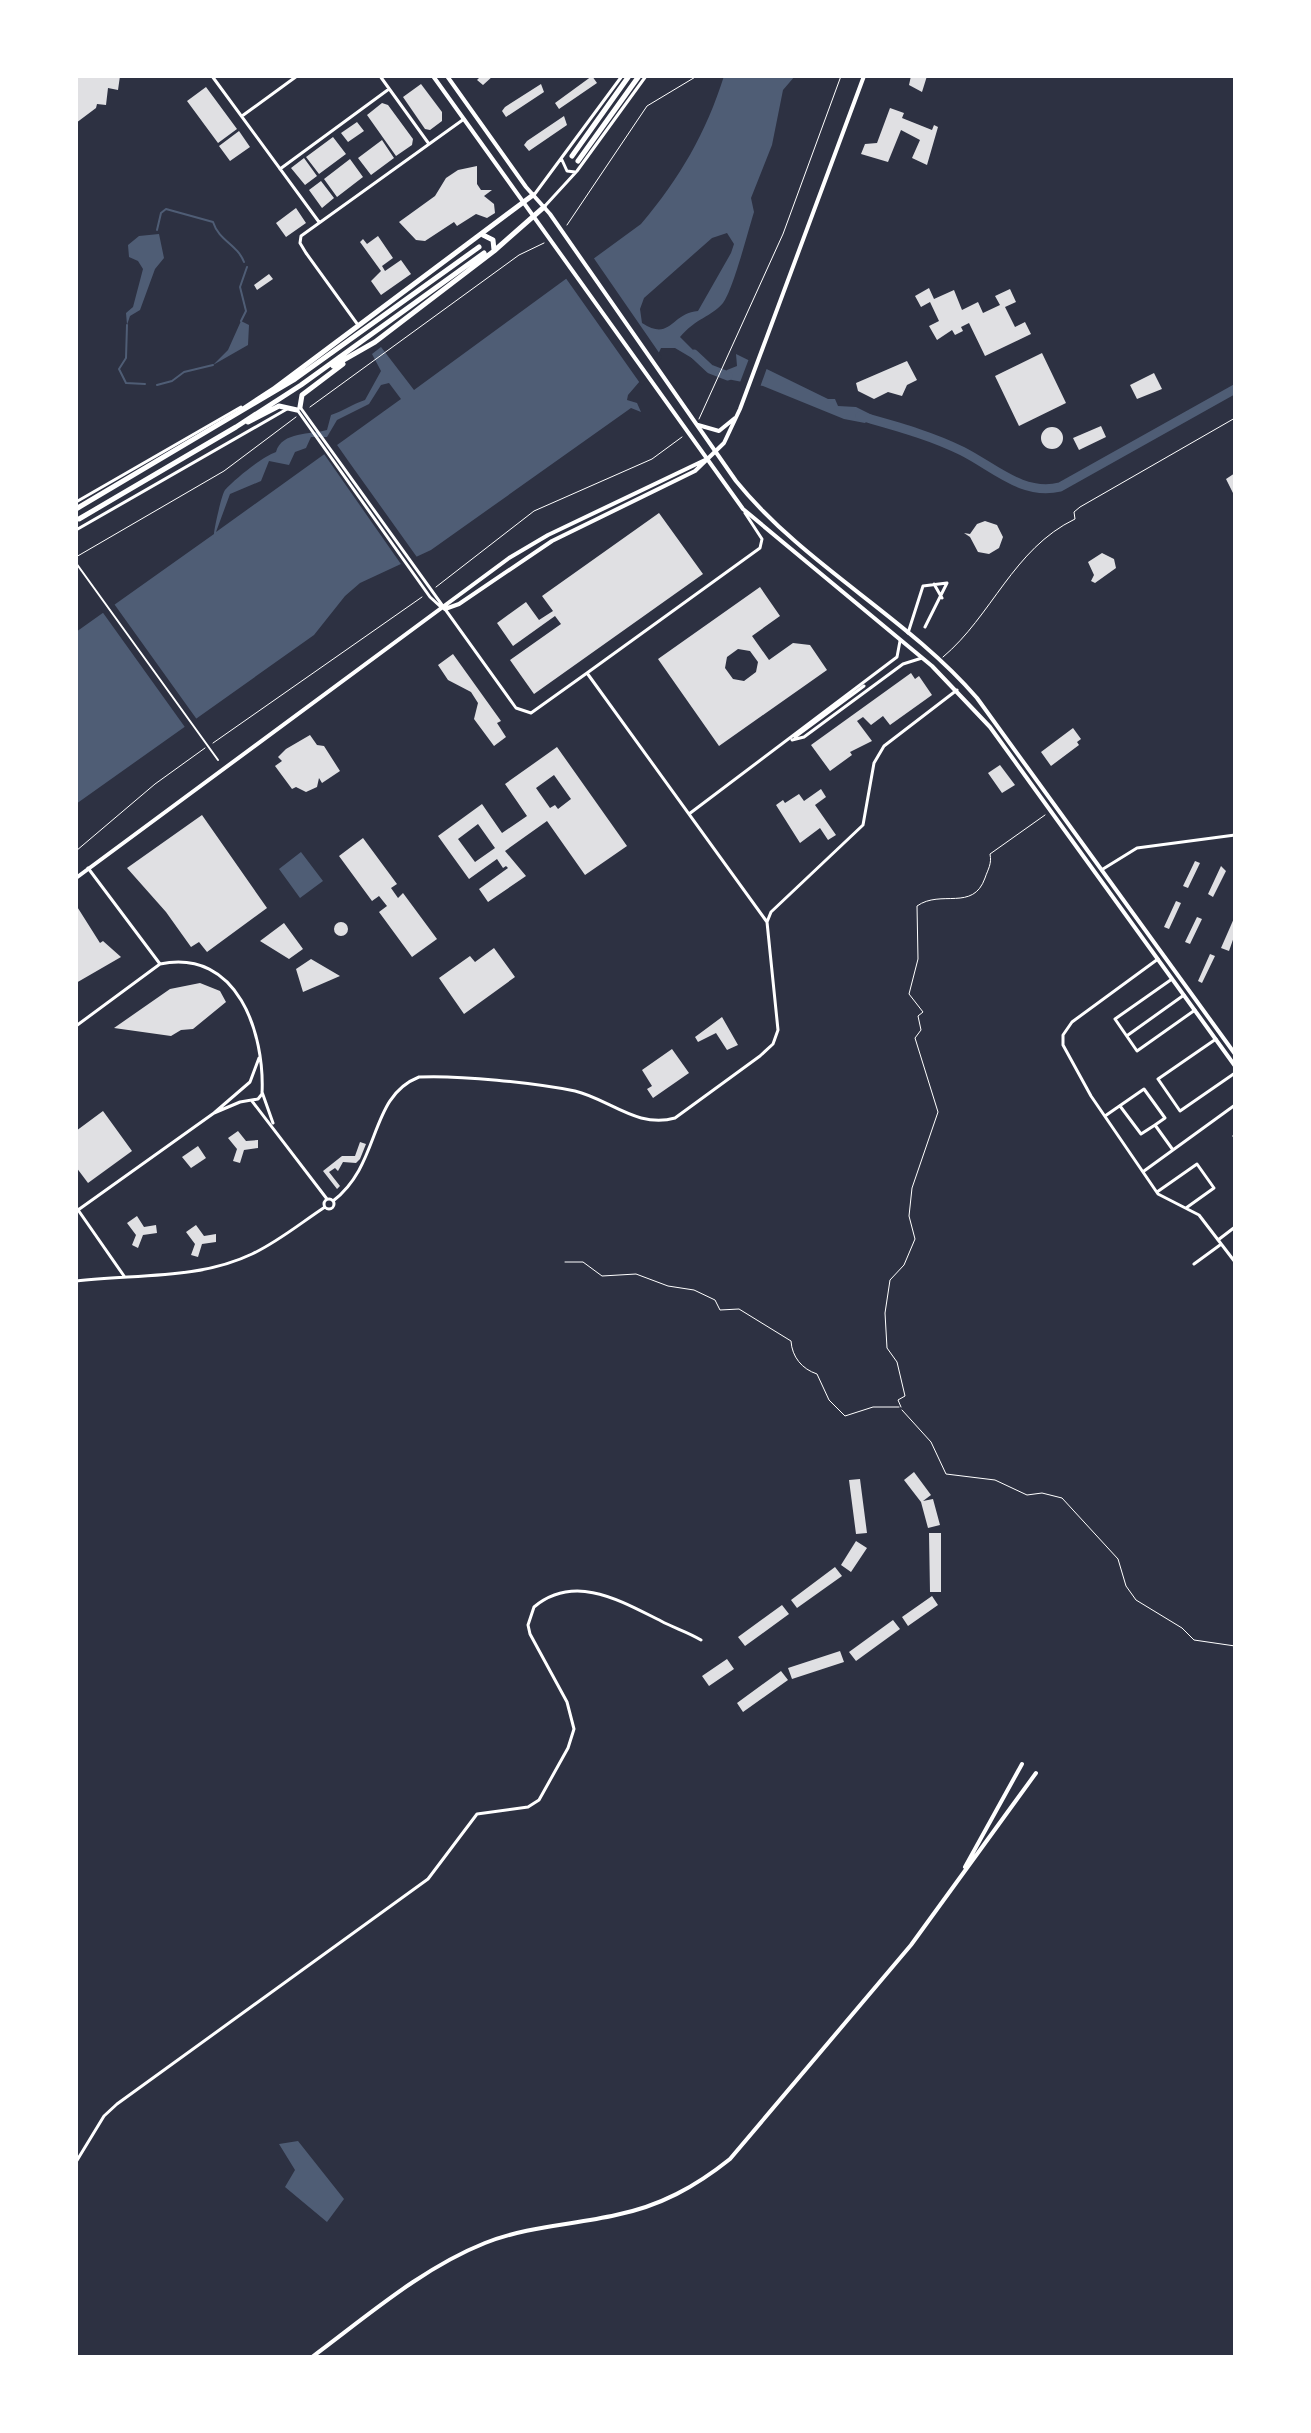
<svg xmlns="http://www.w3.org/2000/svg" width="1311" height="2433" font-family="'Roboto Condensed',sans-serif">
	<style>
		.water { fill: #4f5d75; fill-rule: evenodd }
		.pier { fill: #2d3142 }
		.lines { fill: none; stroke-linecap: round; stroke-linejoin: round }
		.stream { stroke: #4f5d75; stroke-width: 2 }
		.river { stroke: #4f5d75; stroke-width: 9 }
		.building { fill: #e0e0e3; fill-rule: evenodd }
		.path { stroke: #fff; stroke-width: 1 }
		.service { stroke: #fff; stroke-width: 1 }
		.pedestrian { stroke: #fff; stroke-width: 2 }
		.minor { stroke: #fff; stroke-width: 3 }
		.tertiary { stroke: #fff; stroke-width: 3 }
		.secondary { stroke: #fff; stroke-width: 4 }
		.primary { stroke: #fff; stroke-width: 4 }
		.trunk { stroke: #fff; stroke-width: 5 }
	</style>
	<rect width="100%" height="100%" fill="#2d3142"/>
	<path class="water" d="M724,76H795L783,90L772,145L751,198L754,212C748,231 733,290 723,303C711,317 696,318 680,337L705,362L702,364L675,348H661L652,367L628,395L627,400L637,403L641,412L631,408L431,550L360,583L345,596L314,635L76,804V632L214,534C214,529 222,493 225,490C236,478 262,457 276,452C282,431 311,435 327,430L331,415C344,411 352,404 365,400L381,371L372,354L381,347L414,390L641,224C680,178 706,133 724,76ZM727,233L734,244L731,253L698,311C671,313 671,342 642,323L640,309L644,298L712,238ZM389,383L401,399L216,532L230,494L261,481L269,461L289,465L295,452L306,448L311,437H327L337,420L369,404L381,385Z
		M159,234L164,258L155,269L140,310L130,316L127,325L126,313L133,307L143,269L138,261L129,257L128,245L139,236Z
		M241,321L249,325L248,345L213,365L228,350Z
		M736,354L828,399H835L838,406L856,407L872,415L865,423L844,419L763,386L722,378L727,370L737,366Z
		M301,852L323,881L300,898L279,869Z
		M298,2141L344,2199L327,2222L285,2187L295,2170L279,2144Z"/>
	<path class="pier" d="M593,257L662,357L642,386L565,277Z
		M750,356L768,365L759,390L739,385Z
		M335,442L349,462L419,560L403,567L322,451Z
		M112,601L198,721L187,730L101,610Z"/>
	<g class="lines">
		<path class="stream" d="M157,230L161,213L166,209L213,222C219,241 237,244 244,262
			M241,321L246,311L240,287L247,267
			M127,325L126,358L119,369L126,383L145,384
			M157,385L172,381L184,372L213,365"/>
		<path class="river" d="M694,354L710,369L728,376
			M860,416C895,426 930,435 962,451C994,467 1022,496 1060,487L1235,389"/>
	</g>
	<path class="building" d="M76,76H120L118,90L108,88L106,105L97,104L96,108L76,123Z
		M481,76H493L483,85L477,80Z
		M592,76L597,83L559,109L555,103Z
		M911,76H927L922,92L909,85Z
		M421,84L442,112V121L430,130L425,129L403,97Z
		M541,84L544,92L506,117L502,111L505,107Z
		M206,87L237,129L218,143L187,101Z
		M382,103L388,105L413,139L412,145L396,156L367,115Z
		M890,108L904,113L902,118L932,130L934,125L938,127L927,165L912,158L920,140L901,130L888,162L861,154L865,144L877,143Z
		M564,116L567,125L529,151L524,145L527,141Z
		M357,122L364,131L348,142L341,133Z
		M239,131L250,147L230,161L219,146Z
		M333,137L346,154L319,174L306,157Z
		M382,140L394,158L371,175L358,158Z
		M304,158L317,176L305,185L291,168Z
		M350,159L363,177L337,197L324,179Z
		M477,166V184L481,190H492L484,196L494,204L495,213L487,218L476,214L457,226L454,222L425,241L416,240L399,222L435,196L446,178L458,170Z
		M321,181L334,198L322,208L309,190Z
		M296,208L306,223L286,237L276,223Z
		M378,236L393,258L382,266L385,271L401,260L411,274L381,295L371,281L381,271L360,242L363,239L367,244Z
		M269,274L273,279L257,290L254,285Z
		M929,288L934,299L954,290L962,310L978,302L983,313L1000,305L995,296L1010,289L1016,302L1005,307L1015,327L1025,322L1031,334L985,356L969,323L961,327L963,331L955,335L952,330L937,340L929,326L939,321L930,302L921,307L915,296Z
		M1042,353L1066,403L1019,426L995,376Z
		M907,361L917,380L907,385L902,396L888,392L874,399L858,391L856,383Z
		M1154,373L1162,389L1137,399L1130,385Z
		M1101,426L1106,437L1079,450L1073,438Z
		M1041 438a11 11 0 1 1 22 0a11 11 0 1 1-22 0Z
		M1235,473V492L1233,493L1226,479Z
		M659,513L703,574L534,694L510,660L561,624L555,616L513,646L497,623L526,602L539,620L553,611L542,596Z
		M985,521L997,525L1003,537L999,548L989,554L978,552L970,537L964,533L970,534L977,524Z
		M1102,553L1114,559L1116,568L1095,583L1091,581L1094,575L1088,562Z
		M760,587L780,616L752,636L769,660L793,643L810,645L827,670L719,746L658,659ZM738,649L750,651L758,662L756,672L744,681L733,679L725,668L727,657Z
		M453,654L501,721L497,723L506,737L494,746L474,719L478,703L471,692L448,680L438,665Z
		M911,673L915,679L919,676L932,695L890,725L883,716L871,725L863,717L857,721L872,741L850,752L852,755L830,771L811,745Z
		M1073,728L1081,739L1077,742L1079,745L1051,766L1041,752Z
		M310,735L317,745L324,746L340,771L322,783L319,778L317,787L306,792L296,787L292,789L275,766L282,761L278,757L286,749Z
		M557,747L627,846L585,875L547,821L505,851L526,876L488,902L479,889L508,868L506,866L503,868L497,859L469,879L438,836L482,804L502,833L527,816L505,784ZM554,775L571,799L558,809L555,805L550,808L536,788ZM478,824L495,848L475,862L458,839Z
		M1000,765L1015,785L1002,793L988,773Z
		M821,789L826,797L815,805L836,835L828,840L820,828L800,843L776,805L783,800L785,803L799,794L804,801Z
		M202,815L267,908L207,952L199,942L191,947L166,912L127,868Z
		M363,838L397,884L391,888L398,898L403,893L437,939L412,957L379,912L387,906L379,896L372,901L339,856Z
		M1195,861L1200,863L1188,888L1183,886Z
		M1221,866L1226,871L1213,897L1208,894Z
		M1176,901L1181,903L1169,929L1164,927Z
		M76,905L100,943L103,941L121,957L76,983Z
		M1235,916V934L1229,951L1221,948Z
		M1197,917L1202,919L1190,944L1185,942Z
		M334 929a7 7 0 1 1 14 0a7 7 0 1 1-14 0Z
		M284,923L303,949L289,959L260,941Z
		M494,948L515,977L464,1014L439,978L470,956L475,962Z
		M1210,954L1215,956L1202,983L1198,981Z
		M311,959L340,976L303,992L296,969Z
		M200,983L220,991L226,1002L193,1029L181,1030L171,1036L114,1028L170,989Z
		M722,1017L738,1045L727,1050L716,1033L698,1042L695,1037Z
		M672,1049L689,1073L653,1098L647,1089L652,1086L642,1070Z
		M103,1111L132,1151L88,1183L76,1167V1131Z
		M238,1131L246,1141L258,1140V1148L244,1150L240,1163L233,1161L237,1149L228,1138Z
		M360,1142L366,1144L360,1159L356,1163L343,1162L338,1171L335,1168L329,1172L340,1186L337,1189L323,1171L342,1156H355Z
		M198,1146L206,1158L191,1168L182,1157Z
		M137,1216L144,1227L156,1225L157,1233L143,1235L138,1248L132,1245L136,1235L127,1223Z
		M196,1225L204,1236L216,1234V1242L202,1244L198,1257L191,1255L195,1244L186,1232Z
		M914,1472L931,1495L923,1501L933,1499L940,1525L928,1528L921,1502L904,1480Z
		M860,1479L867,1533L856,1534L849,1480Z
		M929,1533H941V1592H930Z
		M856,1541L867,1548L851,1572L841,1565Z
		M835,1567L842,1576L797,1608L791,1600Z
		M932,1596L938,1605L908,1626L902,1617Z
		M782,1605L789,1614L745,1646L738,1637Z
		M893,1620L900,1629L856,1661L849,1652Z
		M840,1651L844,1662L792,1679L788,1668Z
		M727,1659L734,1669L709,1686L702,1676Z
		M781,1671L788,1680L743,1712L737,1703Z"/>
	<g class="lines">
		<path class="path" d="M567,225L647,106L697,76
			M310,407L519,255L544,243
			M699,419L783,234L841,76
			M76,557L224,471L296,417
			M436,587L534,511L652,459L682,437
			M213,743L422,597
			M76,851L155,784L205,748
			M565,1262H583L602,1276L636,1274L668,1286L694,1290L715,1300L720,1310L739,1309L791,1341C792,1357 802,1369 817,1374L829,1400L845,1416L873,1407H899
			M901,1407L898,1400L905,1396L897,1362L887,1348L885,1313L890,1280L904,1265L915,1239L909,1216L912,1188L938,1112L915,1038L921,1030L918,1016L923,1012L909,994L918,959L917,906C941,889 973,912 985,878C988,869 992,864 990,854L1045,815
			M902,1410L931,1442L946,1474L995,1480L1027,1495L1042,1493L1062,1498L1118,1559L1126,1586L1136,1600L1182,1628L1194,1640L1235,1646"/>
		<path class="service" d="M943,657C992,616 1013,549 1075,519L1074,512L1080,507L1235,418"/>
		<path class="pedestrian" d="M76,563L218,760"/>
		<path class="minor" d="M212,76L319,222
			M380,76L429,144
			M242,116L297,76
			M280,169L389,89
			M358,325L306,253L300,243L301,236L464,119
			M1103,869L1137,848L1235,835
			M1158,959L1072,1022L1063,1035V1045L1091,1096L1158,1194L1199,1215L1235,1262
			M1172,979L1115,1019L1137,1051L1195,1010
			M1128,1035L1184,995
			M1216,1039L1158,1079L1180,1111L1235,1073
			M1120,1106L1141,1134L1155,1125
			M1105,1116L1144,1089L1165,1118L1155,1125L1173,1150
			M1234,1136L1235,1137
			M1144,1171L1235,1105
			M1157,1192L1197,1164L1214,1188L1186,1208
			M1218,1240L1235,1227
			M1194,1264L1220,1245
			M76,2162L104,2116L117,2104L428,1879L477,1814L528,1807L539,1800L568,1748L574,1729L567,1702L530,1634L528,1625L534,1607C575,1573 621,1601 661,1621C674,1628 688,1632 701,1640"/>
		<path class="tertiary" d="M562,160L567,171L575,172
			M534,195L622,76
			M544,207L577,171L646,76
			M300,407L516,708L531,713L587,673L767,922
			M298,411L430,597L442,608
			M76,502L241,407
			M76,530L287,409
			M934,584L942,598
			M908,633L923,586L947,583L925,627
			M587,673L760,548L762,539L745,513
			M795,737L864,686
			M792,740L804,737L903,664L922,658
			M689,814L897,657L900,641
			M88,868L160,964
			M160,964C238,948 265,1034 262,1094L258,1099L240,1102L214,1113
			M76,1026L160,964
			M262,1092L273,1123
			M252,1101L327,1199
			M324 1204a5 5 0 1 1 10 0a5 5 0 1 1-10 0Z
			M333,1201C382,1163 368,1097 419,1077C460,1075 534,1083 575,1091C609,1099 638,1129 675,1118L760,1056L773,1044L778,1030L767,922L771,912L863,825L874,763L884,746L957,690
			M76,1207L124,1276
			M78,1210L214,1113L250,1082L259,1058
			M76,1281C134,1274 198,1280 252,1254C278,1242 302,1222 325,1207"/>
		<path class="secondary" d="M698,425L719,431L735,418
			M445,609L459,604L552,541L695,471L724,443L740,409L864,76
			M76,878L509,558L548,535L705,460"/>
		<path class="primary" d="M433,76L743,509L932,666L990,727L1235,1066
			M447,76L526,187L550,214L736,481C805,566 906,616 977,698L1235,1054
			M965,1867L1022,1764
			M312,2357C366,2317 422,2268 485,2243C528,2226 572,2225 616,2215C660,2206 695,2187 730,2159L911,1945L1036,1773"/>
		<path class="trunk" d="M572,156L629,76
			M578,161L639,76
			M483,235L493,240L494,250
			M333,366L375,342L494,251L544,207
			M275,388L533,195
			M300,407L302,395L343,364
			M240,411L275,388
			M248,422L279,406L297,410
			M76,509L295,379L479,247
			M79,519L236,427L301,385L484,253"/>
	</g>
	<rect width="1311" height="2433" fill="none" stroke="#ffffff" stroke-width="156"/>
</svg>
